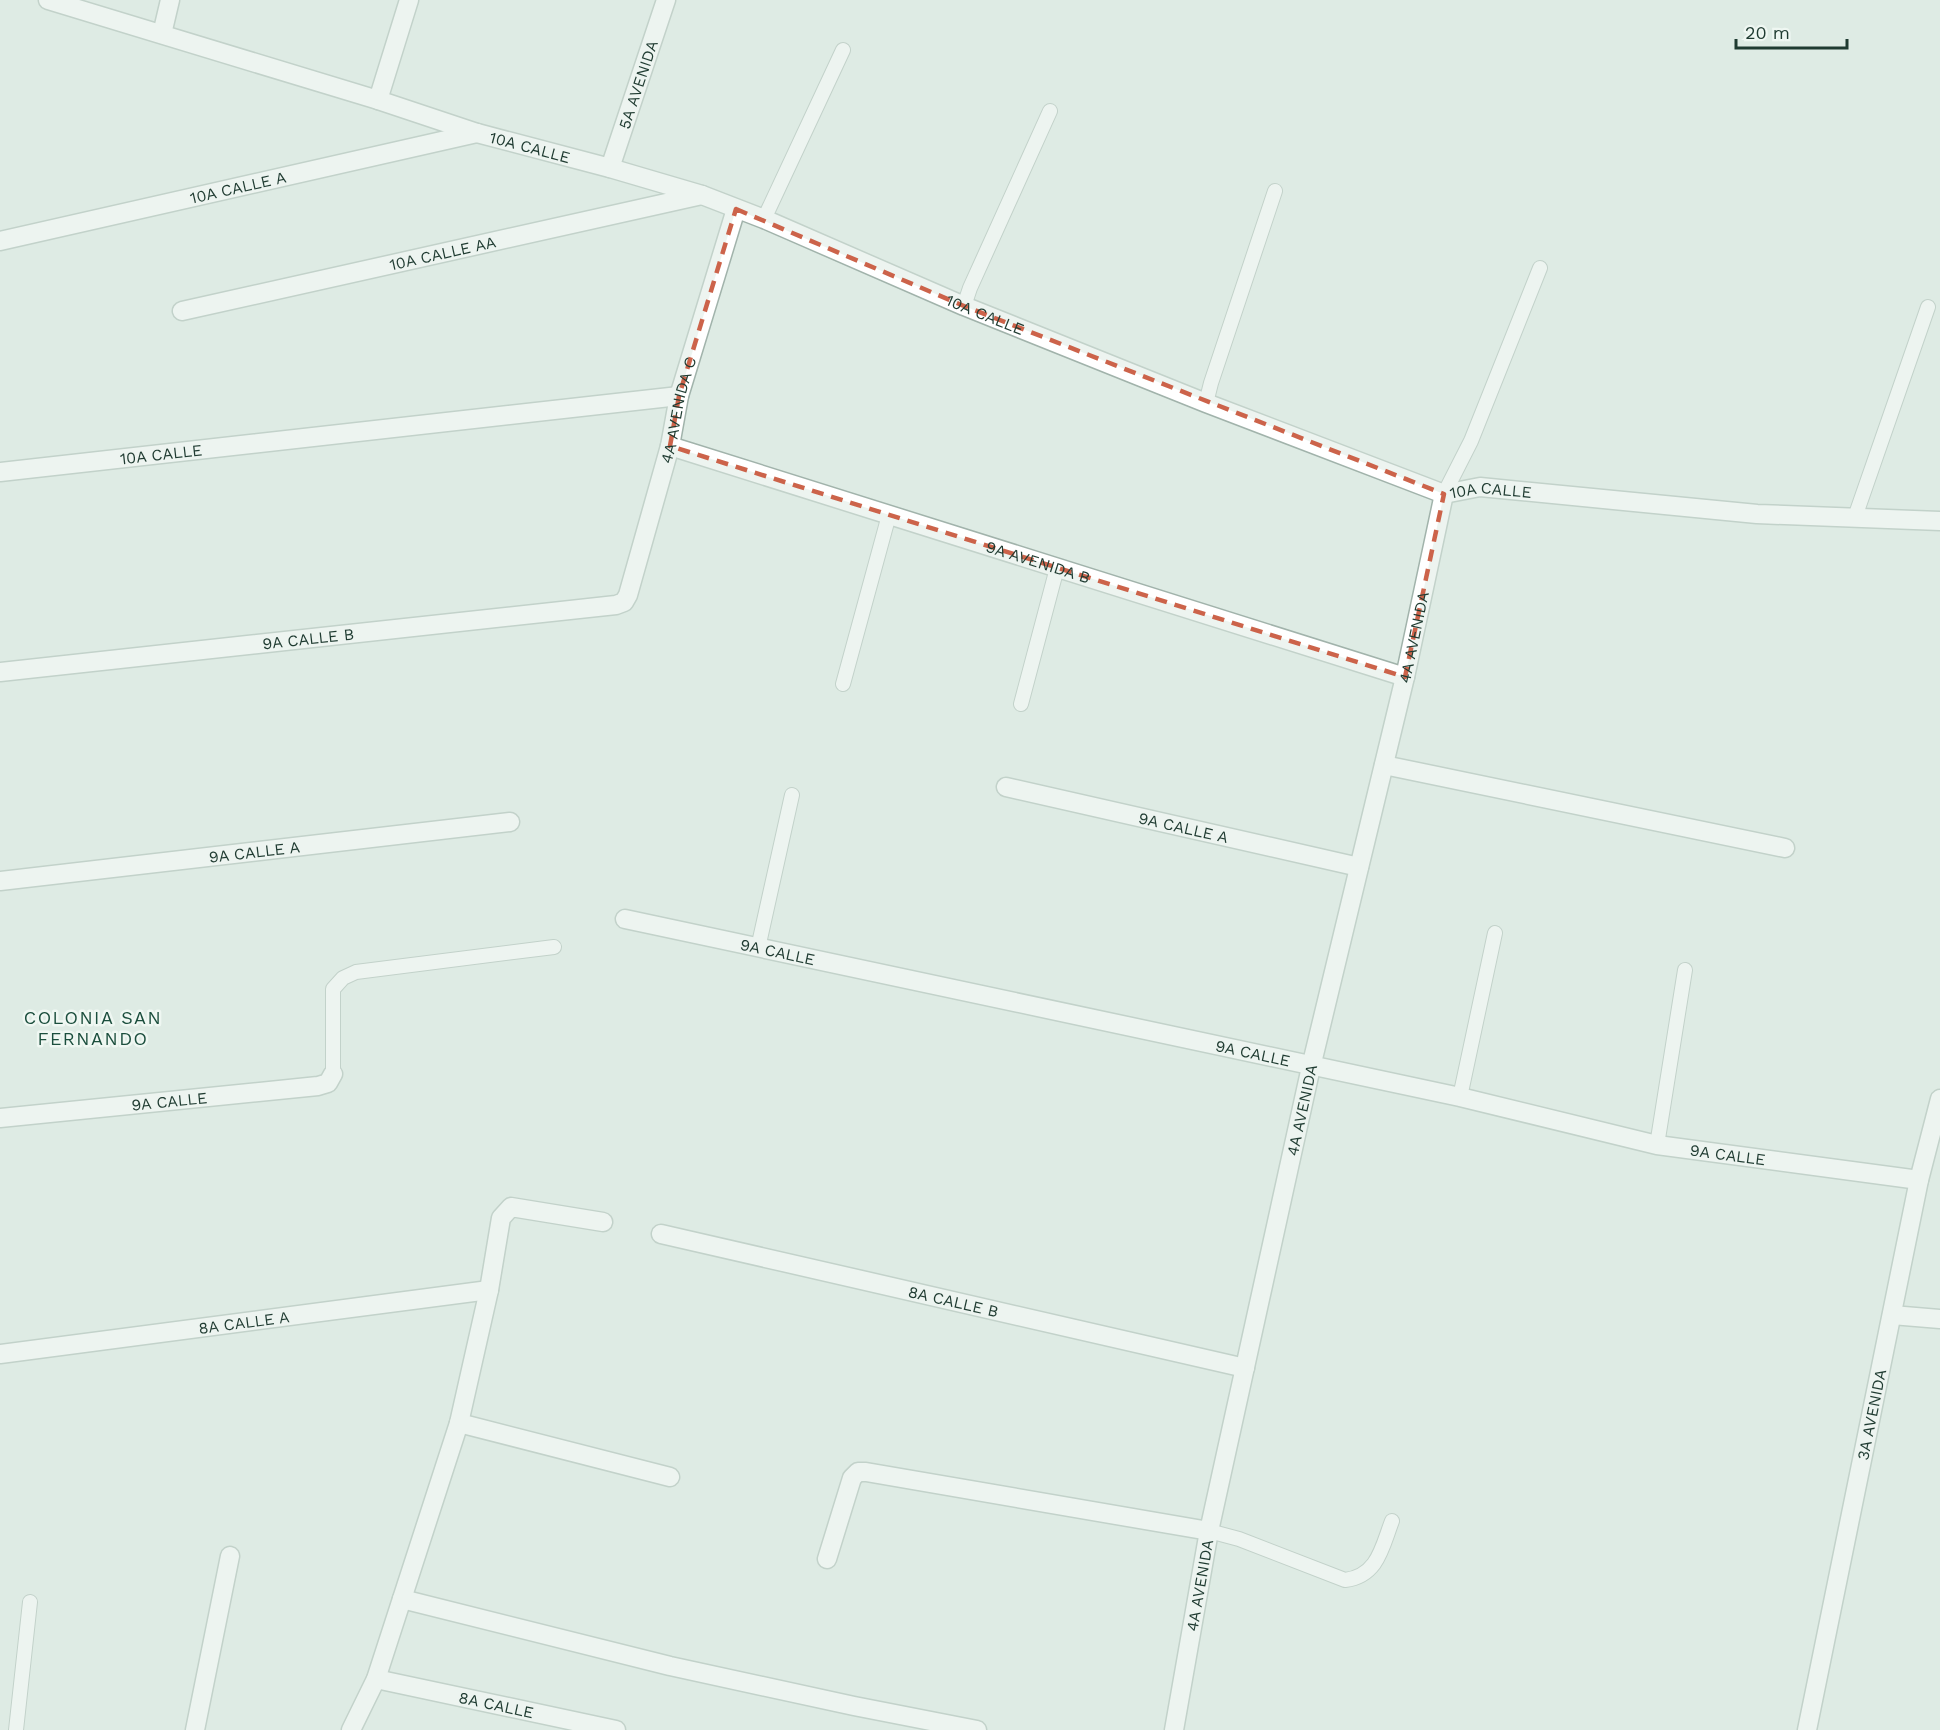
<svg xmlns="http://www.w3.org/2000/svg" width="1940" height="1730" font-family="'Work Sans',sans-serif">
	<style>
		.lines { fill: none; stroke-linecap: round; stroke-linejoin: round }
		.service-casing { stroke: #a1b3ab; stroke-width: 16 }
		.minor-casing { stroke: #a1b3ab; stroke-width: 21 }
		.tertiary-casing { stroke: #a1b3ab; stroke-width: 21 }
		.service { stroke: #fff; stroke-width: 14 }
		.minor { stroke: #fff; stroke-width: 18 }
		.tertiary { stroke: #fff; stroke-width: 18 }
		.marked { fill: none; stroke: #cc634a; stroke-width: 4.5; stroke-dasharray: 12 8; stroke-linejoin: round }
		.labels { text-anchor: middle; dominant-baseline: central; stroke-width: 5; stroke-linejoin: round; paint-order: stroke }
		.street-label { font-size: 16px; fill: #1f3b31; stroke: #eff7f2 }
		.neighbourhood-label { font-size: 18px; letter-spacing: 1.5px; fill: #1b4e3d; stroke: #eff7f2 }
	</style>
	<rect width="100%" height="100%" fill="#deebe4"/>
	<g class="lines">
		<defs>
			<path id="service" d="M764,219L843,50
				M964,306L970,288L1050,111
				M1206,403L1211,383L1275,191
				M1444,494L1471,441L1540,268
				M1855,517L1928,307
				M843,684L889,515
				M1021,704L1057,568
				M758,948L792,795
				M333,1074V989L343,978L356,972L554,947
				M1460,1097L1495,933
				M1657,1145L1685,970
				M1209,1531L1239,1539L1345,1580C1378,1576 1382,1547 1392,1521
				M16,1730L30,1602"/>
			<g id="minor">
				<path d="M162,34L170,0"/>
				<path d="M378,100L409,0"/>
				<path id="s1" d="M610,168L666,0"/>
				<path id="s2" d="M0,241L477,133"/>
				<path id="s3" d="M182,311L702,195"/>
				<path id="s4" d="M670,446L1405,677"/>
				<path id="s5" d="M0,472L679,396"/>
				<path id="s6" d="M0,672L616,605L624,602L628,595L670,446L679,396L736,209"/>
				<path d="M1384,765L1785,848"/>
				<path id="s7" d="M1006,787L1359,867"/>
				<path id="s8" d="M0,881L510,822"/>
				<path id="s9" d="M625,919L1460,1097L1657,1145L1919,1180"/>
				<path id="s10" d="M0,1118L318,1086L328,1083L333,1074"/>
				<path id="s11" d="M661,1234L1245,1368"/>
				<path d="M1892,1315L1940,1319"/>
				<path id="s12" d="M0,1354L489,1290"/>
				<path d="M459,1423L670,1477"/>
				<path d="M827,1559L852,1478L858,1472H866L1209,1531"/>
				<path d="M402,1599L670,1666L854,1706L977,1730"/>
				<path id="s13" d="M376,1679L616,1730"/>
				<path d="M195,1730L230,1556"/>
				<path d="M351,1730L376,1679L459,1423L489,1290L501,1218L511,1207L603,1222"/>
			</g>
			<g id="tertiary">
				<path id="s14" d="M48,0L378,100L477,133L610,168L702,195L764,219L964,306L1206,403L1444,494L1480,487L1757,514L1940,521"/>
				<path id="s15" d="M1174,1730L1209,1531L1311,1067L1405,677L1444,494"/>
				<path id="s16" d="M1807,1730L1919,1180L1940,1099"/>
			</g>
		</defs>
		<use href="#service" class="service-casing"/>
		<use href="#minor" class="minor-casing"/>
		<use href="#tertiary" class="tertiary-casing"/>
		<use href="#service" class="service"/>
		<use href="#minor" class="minor"/>
		<use href="#tertiary" class="tertiary"/>
	</g>
	<path d="M0 0H1940V1730H0ZM736,209L964,306L1444,494L1405,677L670,446L679,396Z" fill="#deebe4" fill-opacity=".55" fill-rule="evenodd"/>
	<path class="marked" d="M736,209L964,306L1444,494L1405,677L670,446L679,396Z"/>
	<g class="labels">
		<g class="street-label">
			<text stroke="none"><textPath href="#s1" startOffset="88">5A AVENIDA</textPath></text>
			<text stroke="none"><textPath href="#s14" startOffset="504">10A CALLE</textPath></text>
			<text stroke="none"><textPath href="#s2" startOffset="244">10A CALLE A</textPath></text>
			<text stroke="none"><textPath href="#s3" startOffset="267">10A CALLE AA</textPath></text>
			<text stroke="none"><textPath href="#s14" startOffset="990">10A CALLE</textPath></text>
			<text stroke="none"><textPath href="#s6" startOffset="828">4A AVENIDA C</textPath></text>
			<text stroke="none"><textPath href="#s5" startOffset="162">10A CALLE</textPath></text>
			<text stroke="none"><textPath href="#s14" startOffset="1530">10A CALLE</textPath></text>
			<text stroke="none"><textPath href="#s4" startOffset="386">9A AVENIDA B</textPath></text>
			<text stroke="none"><textPath href="#s15" startOffset="1119">4A AVENIDA</textPath></text>
			<text stroke="none"><textPath href="#s6" startOffset="310">9A CALLE B</textPath></text>
			<text stroke="none"><textPath href="#s7" startOffset="182">9A CALLE A</textPath></text>
			<text stroke="none"><textPath href="#s8" startOffset="256">9A CALLE A</textPath></text>
			<text stroke="none"><textPath href="#s9" startOffset="156">9A CALLE</textPath></text>
			<text stroke="none"><textPath href="#s9" startOffset="642">9A CALLE</textPath></text>
			<text stroke="none"><textPath href="#s10" startOffset="170">9A CALLE</textPath></text>
			<text stroke="none"><textPath href="#s15" startOffset="633">4A AVENIDA</textPath></text>
			<text stroke="none"><textPath href="#s9" startOffset="1128">9A CALLE</textPath></text>
			<text stroke="none"><textPath href="#s11" startOffset="300">8A CALLE B</textPath></text>
			<text stroke="none"><textPath href="#s12" startOffset="246">8A CALLE A</textPath></text>
			<text stroke="none"><textPath href="#s16" startOffset="322">3A AVENIDA</textPath></text>
			<text stroke="none"><textPath href="#s15" startOffset="147">4A AVENIDA</textPath></text>
			<text stroke="none"><textPath href="#s13" startOffset="123">8A CALLE</textPath></text>
		</g>
		<g class="neighbourhood-label">
			<text x="93" y="1017">COLONIA SAN<tspan x="93" dy="21">FERNANDO</tspan></text>
		</g>
	</g>
	<path d="M1736 39v9h111v-9" fill="none" stroke="#1f3b31" stroke-width="3"/>
	<text x="1745" y="39" font-size="18" fill="#1f3b31" stroke="#eff7f2" stroke-width="4.5" paint-order="stroke">20 m</text>
</svg>
